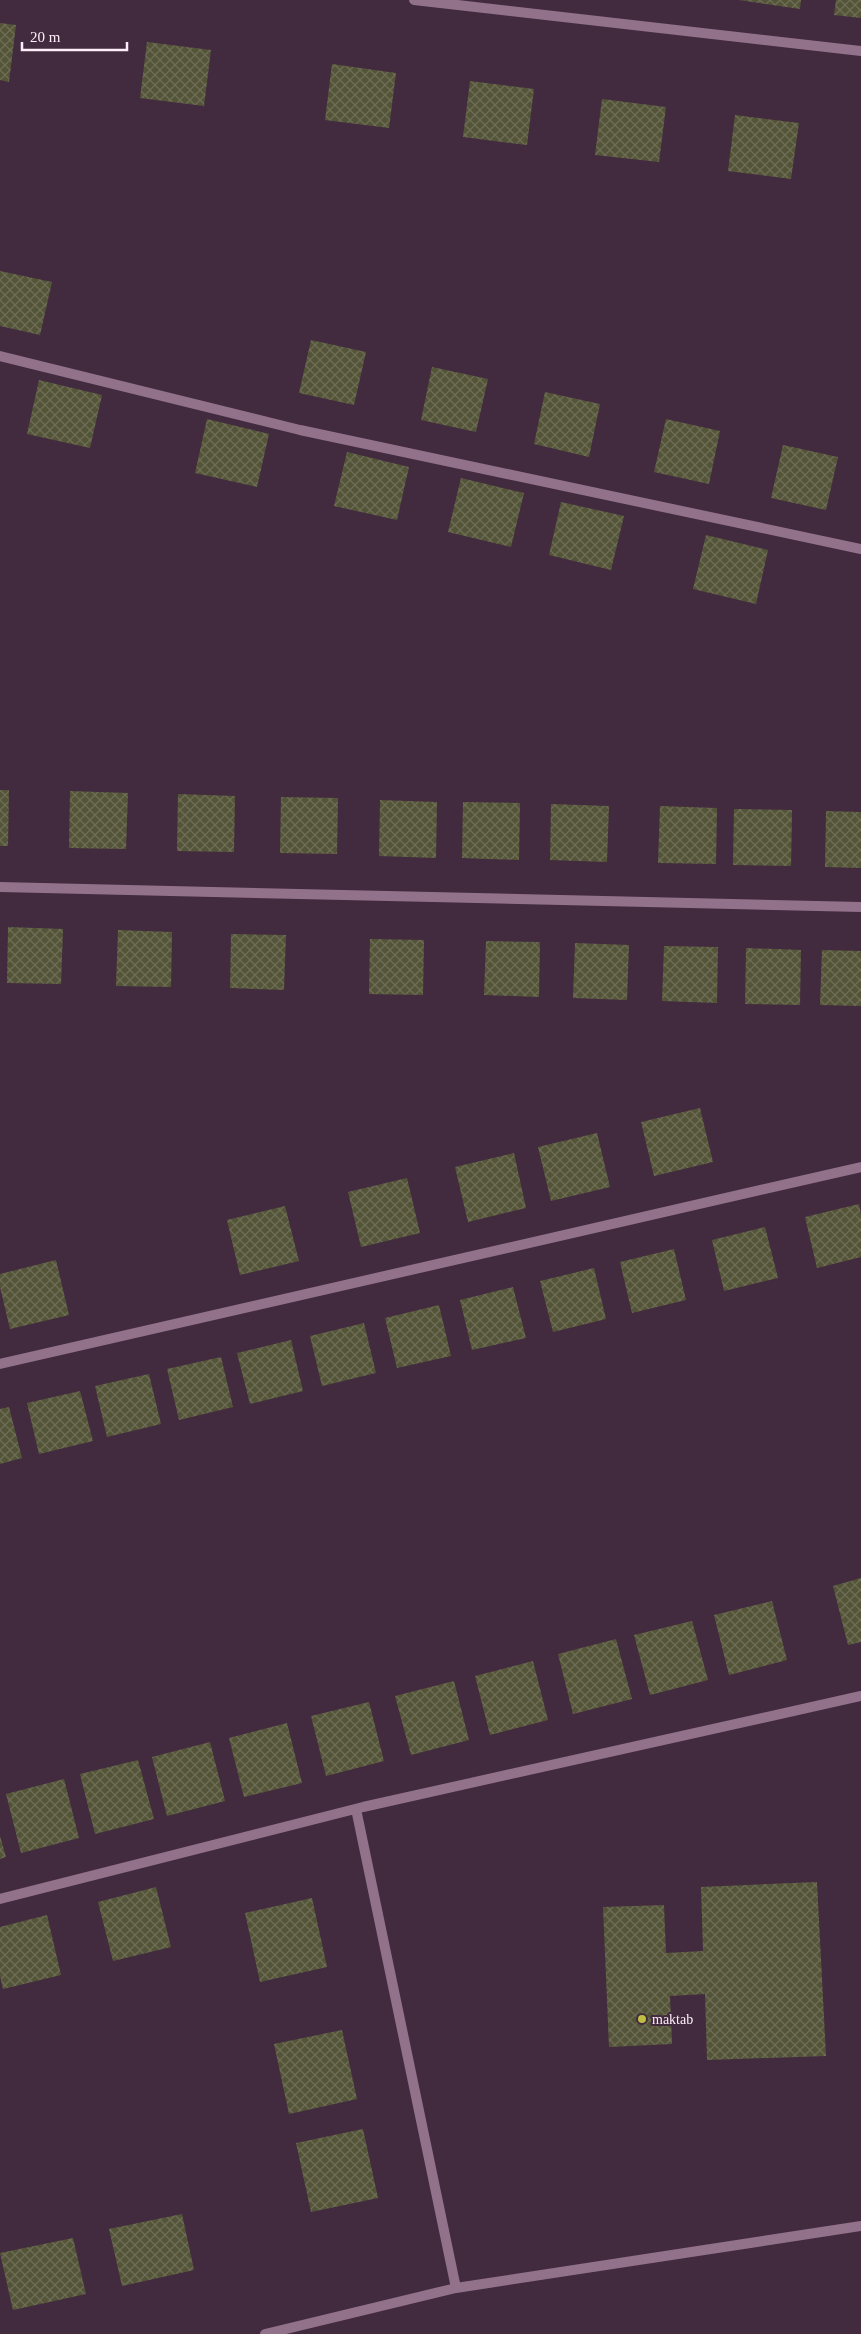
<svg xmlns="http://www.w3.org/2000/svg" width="861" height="2334" font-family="'Times New Roman',serif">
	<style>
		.building { fill: url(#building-cross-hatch) }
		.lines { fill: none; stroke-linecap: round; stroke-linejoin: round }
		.service { stroke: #92718b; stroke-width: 10 }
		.poi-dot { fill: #bebf42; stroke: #422b3e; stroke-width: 2 }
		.labels { text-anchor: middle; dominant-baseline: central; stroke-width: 4; stroke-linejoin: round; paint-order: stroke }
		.poi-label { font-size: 14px; fill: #fcedf9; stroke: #422b3e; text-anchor: start }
	</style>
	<defs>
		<pattern id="building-cross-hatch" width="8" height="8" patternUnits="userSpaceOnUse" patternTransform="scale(1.25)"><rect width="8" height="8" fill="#545538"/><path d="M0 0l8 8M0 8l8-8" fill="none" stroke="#6e6e56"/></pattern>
	</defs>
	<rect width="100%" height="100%" fill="#422b3e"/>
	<path class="building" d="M739,0H801L800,9Z
		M836,0H861V18L834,15Z
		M0,23L16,25L9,82L0,80Z
		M147,42L211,50L204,106L140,98Z
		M332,64L396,73L389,128L325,120Z
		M470,81L534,89L527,145L463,137Z
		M602,99L666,107L659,162L595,155Z
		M735,115L799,123L791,179L728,171Z
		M0,271L52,282L40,335L0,326Z
		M311,340L366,352L354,405L299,393Z
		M432,367L488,379L476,432L421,420Z
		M39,380L102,395L90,448L27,434Z
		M545,392L600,404L589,457L534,444Z
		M207,419L269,434L257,487L195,473Z
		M666,419L720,431L709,484L654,472Z
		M783,445L838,457L826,510L771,498Z
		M347,452L409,467L397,520L334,506Z
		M461,478L524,493L511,547L448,532Z
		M561,502L624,516L611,570L549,555Z
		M706,535L768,550L756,604L693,589Z
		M0,790H9L8,846H0Z
		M70,791L128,793L126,849L69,848Z
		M178,794L235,796L234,852L177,851Z
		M281,797L338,798L337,854L280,853Z
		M380,800L437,802L436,858L379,856Z
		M463,802L520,803L519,860L462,858Z
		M551,804L609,806L607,862L550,860Z
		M660,806L717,808L716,864L658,863Z
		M734,809L792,810L791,866L733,865Z
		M826,811L861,812V868L825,867Z
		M8,927L63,929L61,984L7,983Z
		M118,930L172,932L171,987L116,986Z
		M231,934L286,935L284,990L230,988Z
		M370,939L424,940L423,995L369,994Z
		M486,941L540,942L539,997L484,995Z
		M575,943L629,945L627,1000L573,998Z
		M664,946L718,947L717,1003L662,1001Z
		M746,948L801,950L800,1005L745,1004Z
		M822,950L861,951V1006L820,1005Z
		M700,1108L713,1162L654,1176L641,1122Z
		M597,1133L610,1187L551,1201L538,1147Z
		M514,1153L526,1208L468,1222L455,1167Z
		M407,1178L420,1233L361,1247L348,1192Z
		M859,1204L861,1214V1257L817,1268L805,1217Z
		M285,1206L299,1261L240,1275L227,1220Z
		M765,1227L778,1278L724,1291L712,1240Z
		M674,1249L686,1300L632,1313L620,1262Z
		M56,1260L69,1315L10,1329L0,1287V1274Z
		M594,1268L606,1319L553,1332L540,1281Z
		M513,1287L526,1338L472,1350L460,1300Z
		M439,1305L451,1356L397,1368L385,1318Z
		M364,1323L376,1373L322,1386L310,1336Z
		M291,1340L303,1391L250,1404L237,1353Z
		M221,1357L233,1407L179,1420L167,1369Z
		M149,1374L161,1424L107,1437L95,1386Z
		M80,1391L93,1441L39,1454L27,1403Z
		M9,1407L22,1458L0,1464V1409Z
		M861,1578V1642L848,1645L833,1586Z
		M772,1601L787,1660L729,1675L714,1615Z
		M692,1621L708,1680L650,1695L634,1635Z
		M616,1639L632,1699L573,1714L558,1654Z
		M533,1661L548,1720L490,1735L475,1676Z
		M454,1681L469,1740L411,1755L395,1696Z
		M369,1702L384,1761L326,1776L311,1716Z
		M287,1723L302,1783L244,1797L229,1738Z
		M210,1742L225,1801L167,1816L152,1757Z
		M138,1760L154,1819L95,1834L80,1774Z
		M64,1779L79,1838L21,1853L6,1794Z
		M0,1836L6,1857L0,1859Z
		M817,1882L826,2056L707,2060L705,1994L670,1996L672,2044L609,2047L603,1907L664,1905L666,1953L703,1951L701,1887Z
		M156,1887L171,1947L113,1961L98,1902Z
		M312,1898L327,1967L260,1982L245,1913Z
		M47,1915L61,1975L3,1989L0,1976V1927Z
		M342,2030L357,2099L289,2114L274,2044Z
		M363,2129L378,2198L311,2212L296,2143Z
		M182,2214L194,2270L122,2286L109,2229Z
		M73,2238L86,2294L13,2310L0,2253Z"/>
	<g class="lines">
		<path class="service" d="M414,0L861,51
			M0,356L300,430L861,549
			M0,887L861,907
			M0,1364L861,1167
			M356,1809L456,2288
			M0,1899L363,1807L861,1696
			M265,2334L456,2288L861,2226"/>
	</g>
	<circle class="poi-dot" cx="642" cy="2019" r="5"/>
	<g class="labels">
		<g class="poi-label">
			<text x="652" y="2019">maktab</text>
		</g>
	</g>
	<path d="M22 42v8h105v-8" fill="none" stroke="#fcedf9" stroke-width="2.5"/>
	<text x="30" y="42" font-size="15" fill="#fcedf9" stroke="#422b3e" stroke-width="4" paint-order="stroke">20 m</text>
</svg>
